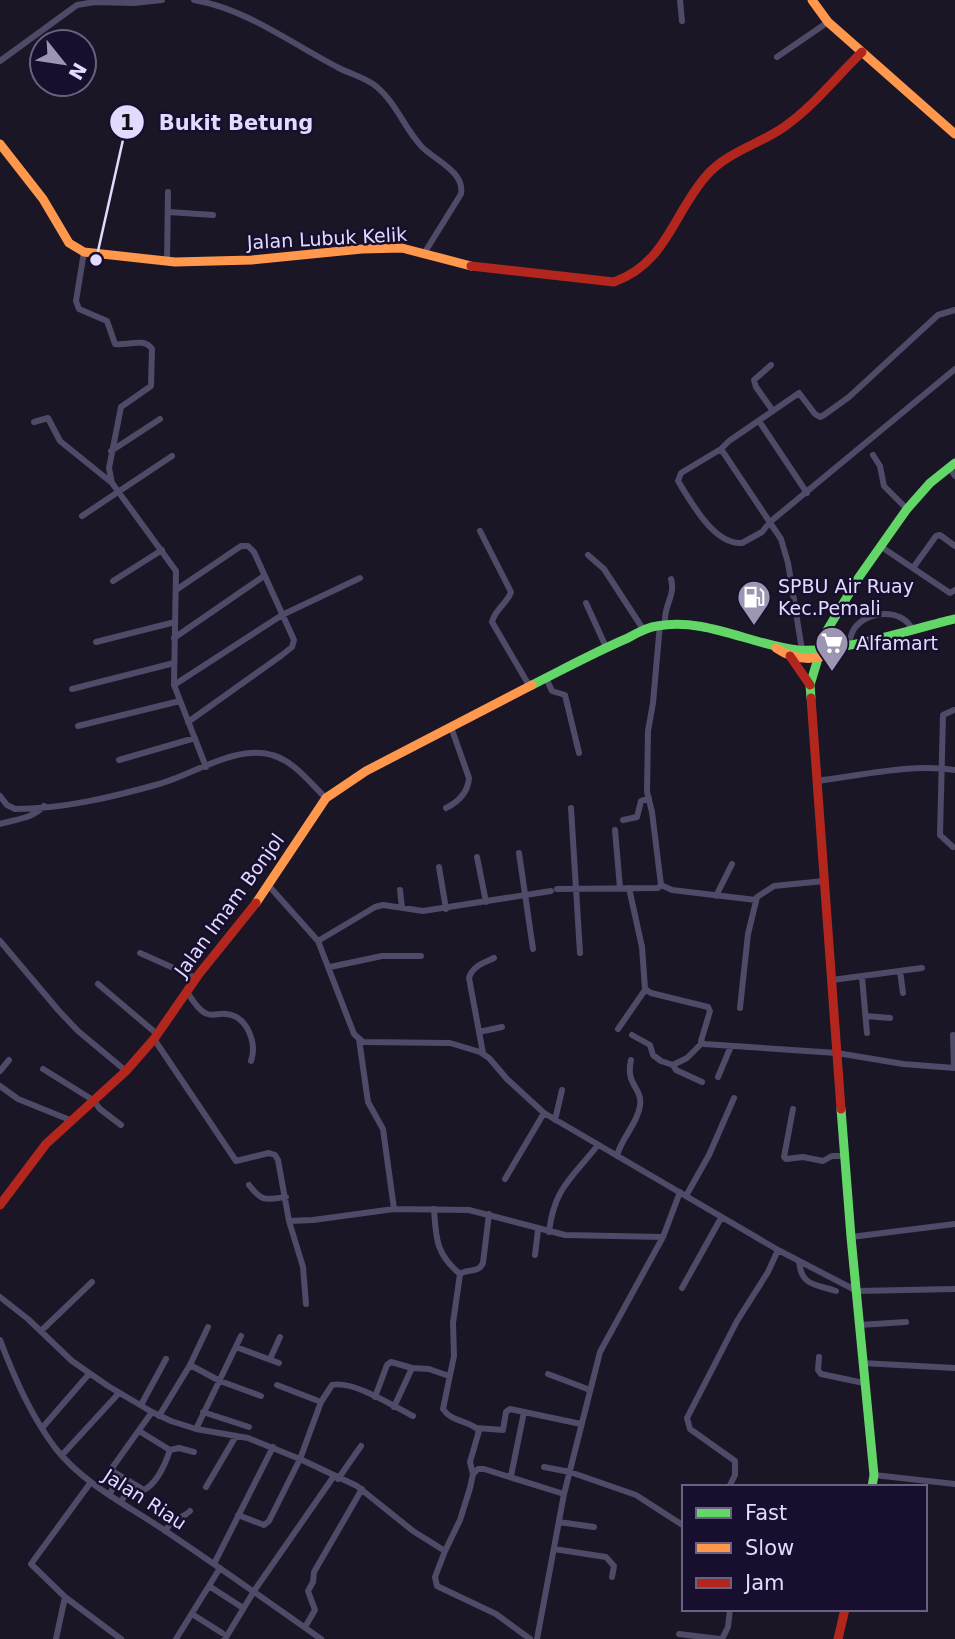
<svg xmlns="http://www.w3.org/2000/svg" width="955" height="1639" font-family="'DejaVu Sans',sans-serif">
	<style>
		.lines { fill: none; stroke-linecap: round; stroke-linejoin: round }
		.street { stroke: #4f4a67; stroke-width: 6 }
		.fast { stroke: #63d668; stroke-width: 9 }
		.slow { stroke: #ff974d; stroke-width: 9 }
		.jam { stroke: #b3261e; stroke-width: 9 }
		.labels { text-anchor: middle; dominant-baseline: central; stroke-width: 5; stroke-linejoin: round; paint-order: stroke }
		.street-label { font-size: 19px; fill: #e3dbff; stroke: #170f2d }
		.poi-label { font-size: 19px; fill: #e3dbff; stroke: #170f2d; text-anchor: start }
		.leader { fill: none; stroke: #e3dbff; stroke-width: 2.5 }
		.callout-dot { fill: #e3dbff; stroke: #170f2d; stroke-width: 2.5 }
		.mark-label { font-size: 21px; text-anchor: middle; font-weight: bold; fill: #111 }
		.callout-label { font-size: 21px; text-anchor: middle; font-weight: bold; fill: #e3dbff; stroke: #170f2d; stroke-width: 5; stroke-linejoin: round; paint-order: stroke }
	</style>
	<rect width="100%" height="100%" fill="#1a1626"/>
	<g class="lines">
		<path class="street" d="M194,0C247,9 292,44 339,68C350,74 367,78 377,87C396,103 405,129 422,147C435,160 465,172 461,194L425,252
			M680,0L682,21
			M777,57L828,22
			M0,61L77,5L95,2L134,3L162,0
			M169,212L213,215
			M84,252L76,301L79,309L107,321L115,344C127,346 144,337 152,349L151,386L121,407L109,468L112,483
			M167,262L168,192
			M771,365L754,380L756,387L773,411
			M759,421L807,493
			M34,422L48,418L60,441L112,483L176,571L174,685L206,767
			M721,449L681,473L678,481C691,502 714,545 742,543L762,532L770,522L955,369
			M111,451L160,419
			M873,455L880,466L884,486L907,509
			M949,467L955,476
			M82,516L172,456
			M480,531L511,592C507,604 495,609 492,622L530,687
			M880,546L950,593L955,590
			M588,555L604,569L643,629
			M913,568L936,536L940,535L955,546
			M113,581L162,550
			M176,590L241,546H248L254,552L294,640L292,647L282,655L188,722
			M586,603L606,647
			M665,623C663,607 676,595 671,579
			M174,638L264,576
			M96,642L175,622
			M848,645C850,640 851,634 854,629C867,610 902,608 912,629
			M802,650L788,563L781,539L721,449L729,441L799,393L815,414L820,417L824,415L849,397L938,315L955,310
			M546,678L552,691L565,695L579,753
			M174,685L282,615L360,578
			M72,689L174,663
			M78,726L180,701
			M119,760L195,738
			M816,781C860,776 910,763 955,770
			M0,796L7,805L15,809C63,809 113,797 159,784C192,775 237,744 272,755C294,761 310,783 326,798
			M446,808C458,802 468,792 469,778L451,727
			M571,808L580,953
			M623,820L637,817L641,801L649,798
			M0,824C16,819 32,819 44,806
			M615,830L620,888
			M953,847L940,835L943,715L954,710
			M519,853L533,949
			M477,857L486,902
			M439,867L446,909
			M661,885L672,890L756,900
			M269,886L318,941L354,1034L363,1042L450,1043L480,1052L489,1058L507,1079L544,1113L778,1250L857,1291L955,1289
			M629,888L642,947L645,989L651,993L708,1007L710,1011L701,1041L704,1044L837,1053L903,1064L955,1068
			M557,889L658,888L661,885L652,812L647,792L648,731L653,703L660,624
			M400,890L402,908
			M716,896L732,864
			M0,941L59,1011L78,1031L126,1071
			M318,941L375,907L383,905L423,911L551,891
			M140,953L196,978
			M330,967L382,956H421
			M900,971L903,993
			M862,977L867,1033
			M832,980L922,968
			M98,984L157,1034
			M187,992C192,999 197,1009 205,1013C212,1017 219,1013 226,1014C248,1016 257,1044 251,1061
			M740,1008L748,934L757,897L774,886L824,881
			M866,1016L890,1018
			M618,1029L645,990
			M479,1032L502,1027
			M632,1035L650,1045L653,1055L661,1061L673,1065L687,1058L702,1043
			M953,1035L954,1068
			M154,1039L236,1161L269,1153L275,1155L278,1160L289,1221L313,1220L394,1209L469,1210L565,1235L663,1237
			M359,1039L368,1102L383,1129L394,1209
			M483,1053L469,978C472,966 484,963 494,958
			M673,1065L676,1070L702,1082
			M43,1069L93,1100L100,1109L121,1125
			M0,1071L9,1060
			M718,1077L731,1046
			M0,1086L18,1099L70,1120
			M793,1109L784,1157L786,1159L803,1157L823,1161L832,1156H845
			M555,1120L562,1090
			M617,1156C621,1138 637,1125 640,1106C643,1088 625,1085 631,1060
			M505,1179L544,1113
			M249,1185C262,1202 265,1200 286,1197
			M686,1196L709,1155L734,1098
			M434,1209C436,1239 436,1254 460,1274
			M289,1221L303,1267L306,1304
			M549,1232C554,1188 572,1178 598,1145
			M851,1237L955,1224
			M535,1255L538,1230
			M799,1261C801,1286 815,1284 836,1291
			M460,1274C468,1268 478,1274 483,1263L489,1214
			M682,1288L721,1218
			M0,1297L28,1319L72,1361L108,1386L152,1412L171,1421L196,1429L248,1438L300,1459L357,1486L413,1531L445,1551L435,1577L437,1586L496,1614L530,1639
			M859,1325L906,1322
			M41,1331L92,1282
			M0,1340C15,1379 31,1416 56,1449C86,1486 129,1506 167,1532C219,1567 270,1603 321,1639
			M236,1347L279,1363
			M819,1357L818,1370L821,1374L864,1383
			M270,1359L280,1337
			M862,1363L955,1368
			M190,1365L220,1381L261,1396
			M548,1374L590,1390
			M277,1385L321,1402
			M375,1397L387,1365L391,1362L412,1368
			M141,1405L166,1359
			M394,1407L412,1368L429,1369L449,1376
			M203,1412L249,1427
			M159,1416L190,1365L208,1327
			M42,1428L89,1374
			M477,1428L503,1430L506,1412L510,1409L581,1424
			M196,1429L241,1336
			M139,1431L170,1450C165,1465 157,1483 144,1490L114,1472L112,1468L152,1412
			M170,1450L179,1448L194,1452
			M62,1455L119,1393
			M544,1467L570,1472L636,1495L684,1526
			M473,1474L478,1469H484L564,1494
			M874,1475L955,1484
			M511,1476L524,1412
			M338,1479L361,1446
			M91,1482L31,1564L65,1597L121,1639
			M206,1487L236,1436
			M729,1487L735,1475V1461L690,1429L687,1418L737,1321L768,1272L778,1250
			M109,1495L120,1476
			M121,1502L131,1485
			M238,1515L264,1525L269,1521L300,1459L321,1402L332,1385C353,1380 393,1406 413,1416
			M559,1522L594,1527
			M165,1531C176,1515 181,1520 190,1511
			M554,1549L606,1557L614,1566L612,1577
			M445,1551L460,1520L470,1488L473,1474L470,1462L479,1431C470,1420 452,1423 443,1409L454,1356L453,1323L460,1274
			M214,1564L273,1447
			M209,1586L240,1606
			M192,1614L222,1633
			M305,1627L315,1610L308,1591L313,1582L314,1572L362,1489
			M679,1634L720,1639
			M56,1639L65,1597
			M176,1639L220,1568
			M225,1639L254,1591L334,1476
			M537,1639L564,1494L600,1352L663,1237L680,1192
			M722,1639L728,1627L730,1609"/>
		<path class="fast" d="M532,685C564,669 595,652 628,638C637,633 647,627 657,626C705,617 751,645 798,650C841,653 912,629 955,619
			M811,698L810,685L826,632L859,577L907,509L930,483L955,463
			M841,1109L851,1237L874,1475L872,1487"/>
		<path class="slow" d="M812,0L828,22L955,134
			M0,144L43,199L69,243L84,252L175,262L252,260L362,249L402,248L471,266
			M776,648C798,663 821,661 844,647
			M256,903L326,798L366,771L532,685"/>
		<path class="jam" d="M471,266L614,282C667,263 673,213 707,175C727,152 760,144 784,127C814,106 836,77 862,52
			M790,656L810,685
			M811,698L841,1109
			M0,1205L46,1144L126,1071L154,1039L199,974L256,903
			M838,1639L845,1609"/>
	</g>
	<defs>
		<symbol id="fuel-pin" viewBox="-11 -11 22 30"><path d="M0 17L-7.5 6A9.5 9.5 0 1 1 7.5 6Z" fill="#9d96b3" stroke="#170f2d"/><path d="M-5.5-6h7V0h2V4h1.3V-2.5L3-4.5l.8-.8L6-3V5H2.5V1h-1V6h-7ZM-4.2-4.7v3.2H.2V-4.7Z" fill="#fff"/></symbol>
		<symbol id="supermarket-pin" viewBox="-11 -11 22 30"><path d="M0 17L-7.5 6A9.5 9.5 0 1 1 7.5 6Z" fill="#9d96b3" stroke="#170f2d"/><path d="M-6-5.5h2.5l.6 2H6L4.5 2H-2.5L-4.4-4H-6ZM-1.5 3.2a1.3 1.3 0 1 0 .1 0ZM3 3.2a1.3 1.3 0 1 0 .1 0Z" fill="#fff"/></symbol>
	</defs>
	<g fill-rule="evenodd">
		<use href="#fuel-pin" x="735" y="578" width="38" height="52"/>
		<use href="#supermarket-pin" x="813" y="624" width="38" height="52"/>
	</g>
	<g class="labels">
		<g class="street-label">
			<text transform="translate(327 238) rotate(-3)">Jalan Lubuk Kelik</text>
			<text transform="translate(229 905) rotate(-54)">Jalan Imam Bonjol</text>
			<text transform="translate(145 1499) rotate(33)">Jalan Riau</text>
		</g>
		<g class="poi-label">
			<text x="778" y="586">SPBU Air Ruay<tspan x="778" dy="22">Kec.Pemali</tspan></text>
			<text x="856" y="643">Alfamart</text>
		</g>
	</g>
	<path class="leader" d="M96 260L127 122"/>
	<g class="callout-dot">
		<circle cx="96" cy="260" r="7"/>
		<circle cx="127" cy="122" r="18"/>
	</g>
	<g class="mark-label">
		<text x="127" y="130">1</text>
	</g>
	<g class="callout-label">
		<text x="236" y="130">Bukit Betung</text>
	</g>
	<rect x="682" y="1485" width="245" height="126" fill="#170f2d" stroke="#696181" stroke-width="2"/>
	<rect x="696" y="1508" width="35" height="10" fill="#63d668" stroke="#696181" stroke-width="2"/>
	<text x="745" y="1520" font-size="21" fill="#e3dbff">Fast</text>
	<rect x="696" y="1543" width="35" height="10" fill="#ff974d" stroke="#696181" stroke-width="2"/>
	<text x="745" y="1555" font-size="21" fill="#e3dbff">Slow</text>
	<rect x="696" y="1578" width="35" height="10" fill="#b3261e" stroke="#696181" stroke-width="2"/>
	<text x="745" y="1590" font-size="21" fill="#e3dbff">Jam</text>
	<g transform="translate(63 63) rotate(120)"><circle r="33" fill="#170f2d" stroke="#696181" stroke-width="2"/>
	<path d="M0-5L12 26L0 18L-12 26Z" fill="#9d96b3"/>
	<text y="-10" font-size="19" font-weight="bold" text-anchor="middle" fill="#e3dbff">N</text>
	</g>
</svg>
